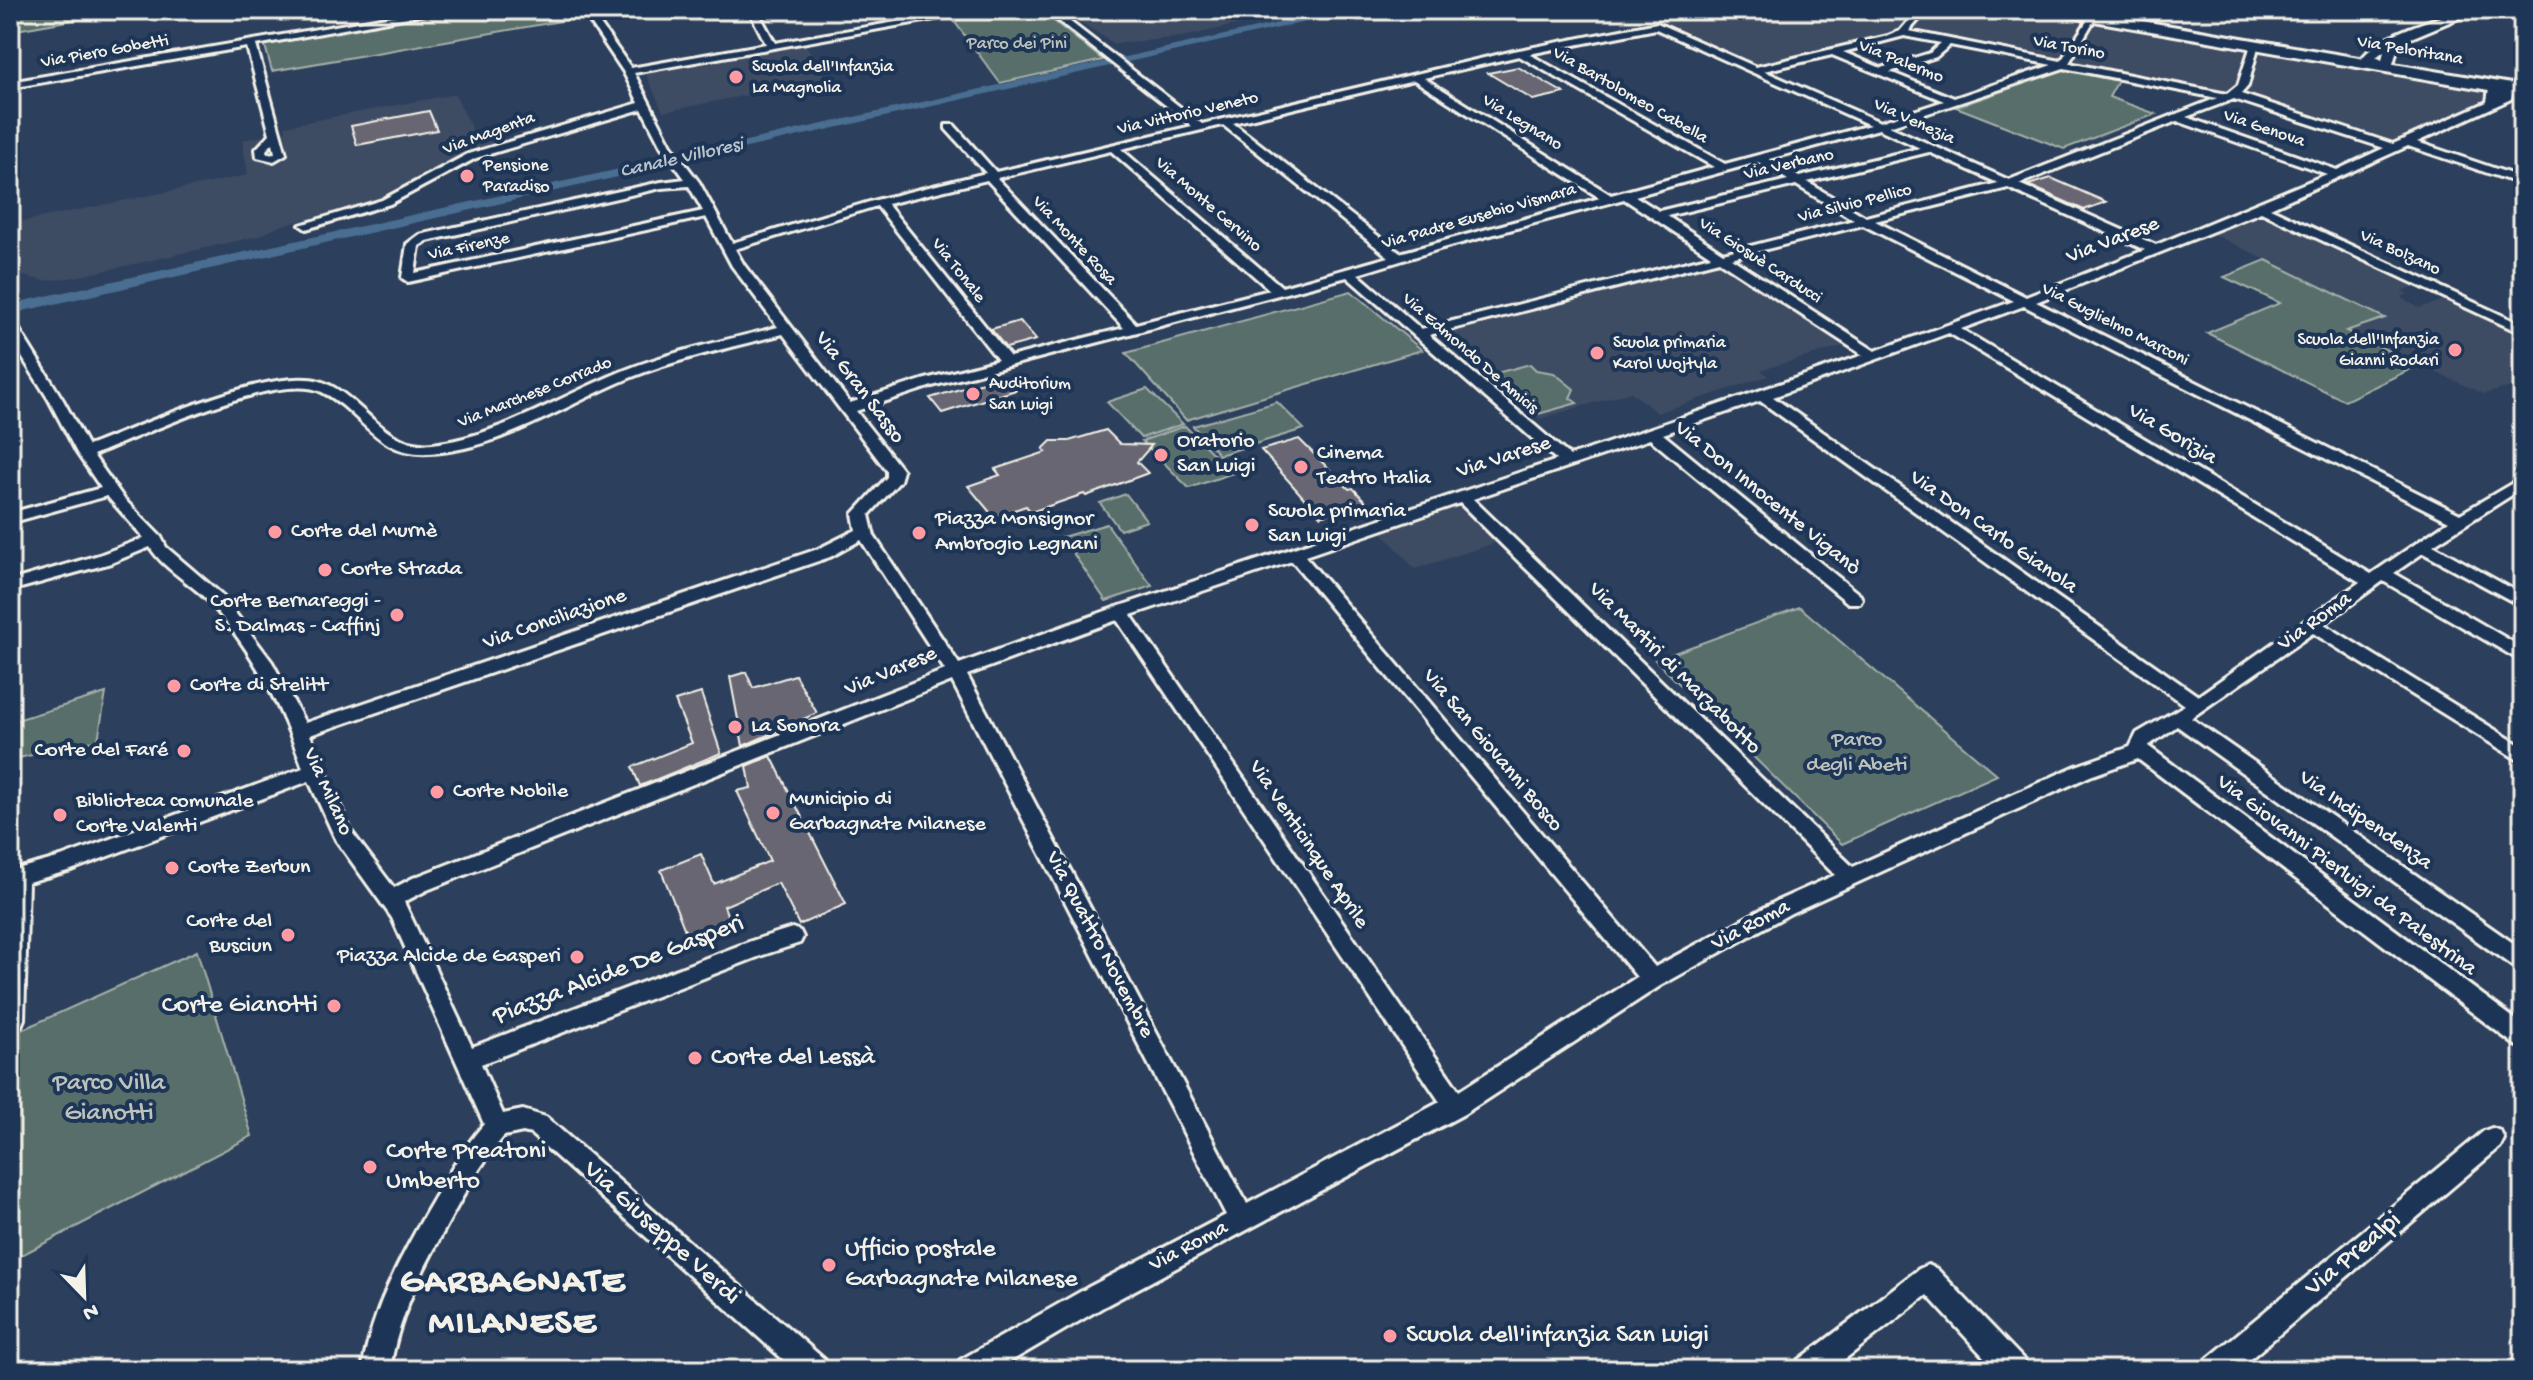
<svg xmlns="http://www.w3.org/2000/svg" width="2533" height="1380" font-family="'Gochi Hand',sans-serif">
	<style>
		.built { fill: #3e4b63 }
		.green { fill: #586e6b; stroke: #a6b0aa; stroke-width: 2 }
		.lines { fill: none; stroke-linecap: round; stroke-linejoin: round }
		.canal { fill: #4a6e91; fill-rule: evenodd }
		.building { fill: #686672; stroke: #f4f1e8; stroke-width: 2 }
		.street-casing { stroke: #f4f1e8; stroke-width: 6 }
		.secondary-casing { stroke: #f4f1e8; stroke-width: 6 }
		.primary-casing { stroke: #f4f1e8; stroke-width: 6 }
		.street { fill: #1d3557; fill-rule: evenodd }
		.secondary { fill: #1d3557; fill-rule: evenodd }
		.primary { fill: #1d3557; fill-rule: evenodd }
		.poi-dot { fill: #ff9aa2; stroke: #1d3557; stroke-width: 3 }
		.labels { text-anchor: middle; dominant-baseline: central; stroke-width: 8; stroke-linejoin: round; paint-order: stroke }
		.far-park-label { font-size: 18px; fill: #bdc3bc; stroke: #1d3557 }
		.far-street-label { font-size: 18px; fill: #f4f1e8; stroke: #1d3557 }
		.far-poi-label { font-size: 18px; fill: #f4f1e8; stroke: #1d3557; text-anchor: start }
		.far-water-label { font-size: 20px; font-style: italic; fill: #b8c3ca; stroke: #1d3557 }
		.street-label { font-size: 22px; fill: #f4f1e8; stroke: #1d3557 }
		.poi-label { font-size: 22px; fill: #f4f1e8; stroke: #1d3557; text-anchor: start }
		.park-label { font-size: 22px; fill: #bdc3bc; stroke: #1d3557 }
		.near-street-label { font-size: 26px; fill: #f4f1e8; stroke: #1d3557 }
		.near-poi-label { font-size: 26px; fill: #f4f1e8; stroke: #1d3557; text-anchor: start }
		.near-park-label { font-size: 26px; fill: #bdc3bc; stroke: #1d3557 }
		.near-district-label { font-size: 36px; font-weight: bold; letter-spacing: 2px; fill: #f4f1e8; stroke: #1d3557 }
	</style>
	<rect width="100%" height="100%" fill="#2c3f5c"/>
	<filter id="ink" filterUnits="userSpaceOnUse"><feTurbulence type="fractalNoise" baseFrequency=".0125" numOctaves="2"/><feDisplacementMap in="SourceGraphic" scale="16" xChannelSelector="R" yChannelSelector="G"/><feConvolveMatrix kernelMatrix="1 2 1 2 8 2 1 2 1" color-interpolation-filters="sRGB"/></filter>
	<g filter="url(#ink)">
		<path class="built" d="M1062,10H1303L1182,37L1114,44Z
			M1701,10H2031L2482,86L2489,101L2486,105L2392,146L2246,98L2070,62L1897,33L1750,68L1656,20Z
			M805,43L826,79L663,112L646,75L660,69Z
			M455,94L475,135L497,130L506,142L445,163L375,203L280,226L259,236L76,277L45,281L10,273V224L248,175L242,140L286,131L285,126Z
			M2262,210L2422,284L2402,291L2408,294L2401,298L2420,308L2446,299L2523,336V384L2484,394L2344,331L2384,318L2207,231Z
			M1720,264L1845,346L1761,370L1768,376L1657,413L1631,392L1539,419L1436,335Z
			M1467,496L1511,538L1415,569L1376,526Z"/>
		<path class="green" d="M10,10H130L10,31Z
			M458,10H566L572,19L272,71L264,42Z
			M998,10H1040L1103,60L1000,83L954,21Z
			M2064,70L2118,81L2109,97L2156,114L2064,149L1956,107Z
			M2266,260L2385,318L2346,331L2419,365L2345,401L2207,333L2280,303L2224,277Z
			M1351,291L1422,350L1186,420L1126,353Z
			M1530,364L1536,370L1554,373L1574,389L1570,398L1577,403L1535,415L1489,375Z
			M1147,389L1183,424L1141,438L1107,402Z
			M1277,402L1304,429L1219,455L1193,426Z
			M1185,426L1233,473L1189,488L1142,441Z
			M1126,494L1147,521L1120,530L1100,503Z
			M1107,524L1152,586L1106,601L1062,537Z
			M1800,607L1997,775L1842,844L1655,660Z
			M106,693L98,740L10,760V722Z
			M197,951L252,1136L10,1261V1035Z"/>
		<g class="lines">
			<path class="canal" d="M1337,10H1359L10,314V304Z"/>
		</g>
		<path class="building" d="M1518,67L1564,93L1533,100L1488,73Z
			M429,111L437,130L357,145L351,126Z
			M2051,178L2106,202L2084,210L2028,185Z
			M1020,321L1036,340L1006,348L991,329Z
			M1003,376L1016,390L942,413L930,398Z
			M1106,430L1120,444L1152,445L1137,462L1148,473L1086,496L1084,494L1031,512L1026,506L994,517L968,486L1000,475L995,469L1046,452L1043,449L1051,441H1069Z
			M1299,439L1349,489L1353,488L1366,502L1320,516L1261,450Z
			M746,672L753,688L795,675L817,713L743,746L730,677Z
			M701,693L721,753L640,786L632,767L692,743L675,701Z
			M771,756L846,904L799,925L778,883L724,906L729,920L688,938L661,870L701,854L714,884L770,861L737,791L751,788L747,766Z"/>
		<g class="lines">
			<defs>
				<path id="street" d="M427,10H447L256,45L286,154L274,161L257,157L256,149L270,134L247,47L10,88V82ZM273,143L275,153L267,154L266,150Z
					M582,10H590L631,68L766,44L749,10H757L775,43L965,10H985L634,73L671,145L699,182L732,243L876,200L986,173L946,129V125H954L996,172L1192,126L1045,10H1055L1202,124L1514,51L1657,23L1756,67L1888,36L1900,31L1918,10H1927L1909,31L2061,61L2091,15H2097L2069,63L2227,94L2238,85L2251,45L2259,43L2248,86L2241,94L2393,144L2487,102L2489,88L2506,85L2513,93L2511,99L2417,142L2523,178V185L2408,146L2270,208L2523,325V334L2261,212L2036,302L2460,514L2523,477V488L2433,545L2523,595V607L2423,553L2394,573L2523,648V662L2383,581L2324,624L2523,747V763L2313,633L2191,718L2523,950V971L2515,968L2177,726L2148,746L2523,1025V1048L2515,1045L2138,759L2090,776L1791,913L1660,986L1464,1114L1105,1306L996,1370H956L960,1360L1087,1288L1226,1215L952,681L427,890L404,902L472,1047L751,941L792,928L800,931L803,937L800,943L763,955L481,1064L503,1114L523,1110L546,1117L825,1360L829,1370H795L531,1134L523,1132L504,1136C481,1163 464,1194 447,1225C421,1273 398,1316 390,1370H362C372,1311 398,1262 427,1211C445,1181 461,1150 484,1124L392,918L336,840L309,781L71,870L28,882L24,1019L21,1026L10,1031V871L61,857L303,768C282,708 253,650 209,602C192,583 164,570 150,547L111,563L10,591V581L99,555L144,538L107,496L10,523V513L101,488L77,453L49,400L10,338V286L16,290L17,326L63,400L88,446C139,427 270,366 320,381C362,395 383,450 433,444C499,436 559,397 620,372C671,351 725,341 778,327L732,266L706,217L408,282L402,278L407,244L419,235L661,182L685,179L661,146L642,109L476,158L390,204L306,229L300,225L382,200L468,154L639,103L623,71ZM1656,29L1870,125L1725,164L1529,54ZM1904,36L1941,43L1930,53L1881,68L1843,52ZM1950,45L2052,65L1954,98L1890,72L1936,57ZM1832,55L1944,101L1880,122L1764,71ZM1519,56L1714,167L1611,195L1424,78ZM2064,68L2217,98L2009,180L1889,126ZM1414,80L1600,198L1400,253L1233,123ZM2234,99L2384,148L2337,170L2186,117ZM2177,121L2327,174L2156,245L2019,184ZM1223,125L1389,257L1282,287L1121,149ZM1879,129L1920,148L1799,177L1769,159ZM1111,151L1270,290L1136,324L997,178ZM1929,152L1998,183L1866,217L1807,182ZM1758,162L1788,180L1659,211L1635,196ZM987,180L1124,328L1010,357L887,204ZM1796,185L1854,220L1723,253L1667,216ZM689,186L703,211L415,273L419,246L427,241L661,188ZM2008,188L2145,250L2026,297L1875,221ZM1624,199L1711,256L1421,329L1358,274L1443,248ZM877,206L998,360L922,380L850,403L744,265L735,249ZM1863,225L2014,301L1875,351L1731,258ZM1719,261L1863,355L1570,456L1429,335ZM1347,277L1557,460L1114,608L959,664L874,536L869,515L900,481L903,471L856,411L932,386ZM2024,306L2449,521L2371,574L1961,329ZM1949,333L2360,582L2198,696L1773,397ZM783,334L887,471V477L853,514L856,530L818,549L305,723L272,662L221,594L166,547L161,537L124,499L93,455C140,437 278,370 322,392C363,412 375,456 429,453C501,450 567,403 632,377C681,358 733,347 783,334ZM1760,401L2185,705L2137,733L2130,747L2076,766L1853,867L1473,499L1650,439L1848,603H1860L1862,599L1860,595L1663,434ZM1460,503L1835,875L1777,901L1655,967L1305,556ZM861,540L945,670L413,878L394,888L351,831L310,735L830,557ZM1292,561L1637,977L1459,1091L1131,615ZM1117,620L1440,1102L1247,1204L967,675Z
					M2492,1128L2500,1131L2504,1139L2500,1147L2237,1370H2202L2206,1360L2484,1131Z
					M1928,1265L1937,1269L2024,1360L2028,1370H1996L1927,1295L1831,1370H1795L1799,1360L1919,1269Z"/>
				<path id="secondary" d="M2461,10H2478L2399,43L2392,67L2377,69L2362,58C2385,31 2429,22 2461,10ZM2384,51L2382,60L2376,57Z"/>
				<path id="primary" d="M2047,10H2078L2523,86V96L2054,14Z"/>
			</defs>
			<use href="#street" class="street-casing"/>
			<use href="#secondary" class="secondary-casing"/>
			<use href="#primary" class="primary-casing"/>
			<use href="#street" class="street"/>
			<use href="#secondary" class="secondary"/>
			<use href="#primary" class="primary"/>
		</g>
	</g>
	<g class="poi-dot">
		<circle cx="736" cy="77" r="8"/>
		<circle cx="467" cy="176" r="8"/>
		<circle cx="2455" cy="350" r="8"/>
		<circle cx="1597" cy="353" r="8"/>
		<circle cx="973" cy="394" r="8"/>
		<circle cx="1161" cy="455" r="8"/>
		<circle cx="1301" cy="467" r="8"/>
		<circle cx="1252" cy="525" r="8"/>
		<circle cx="275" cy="532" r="8"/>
		<circle cx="919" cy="533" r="8"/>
		<circle cx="325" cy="570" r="8"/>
		<circle cx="397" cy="615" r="8"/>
		<circle cx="174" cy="686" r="8"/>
		<circle cx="735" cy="727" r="8"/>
		<circle cx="184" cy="751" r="8"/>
		<circle cx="437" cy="792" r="8"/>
		<circle cx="773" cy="813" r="8"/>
		<circle cx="60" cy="815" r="8"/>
		<circle cx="172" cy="868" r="8"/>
		<circle cx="288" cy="935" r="8"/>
		<circle cx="577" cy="957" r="8"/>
		<circle cx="334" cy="1006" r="8"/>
		<circle cx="695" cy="1058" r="8"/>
		<circle cx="370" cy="1167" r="8"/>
		<circle cx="829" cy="1265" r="8"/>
		<circle cx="1390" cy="1336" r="8"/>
	</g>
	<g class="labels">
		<g class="far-park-label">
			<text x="1017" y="44">Parco dei Pini</text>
		</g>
		<g class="far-street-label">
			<text transform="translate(2069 48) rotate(11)">Via Torino</text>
			<text transform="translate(2410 51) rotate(10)">Via Peloritana</text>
			<text transform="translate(105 52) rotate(-10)">Via Piero Gobetti</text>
			<text transform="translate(1901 62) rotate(22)">Via Palermo</text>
			<text transform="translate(1630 96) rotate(30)">Via Bartolomeo Cabella</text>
			<text transform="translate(1188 114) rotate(-13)">Via Vittorio Veneto</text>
			<text transform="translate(1914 122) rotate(25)">Via Venezia</text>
			<text transform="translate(1522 123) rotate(32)">Via Legnano</text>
			<text transform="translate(2264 129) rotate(19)">Via Genova</text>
			<text transform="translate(489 134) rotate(-20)">Via Magenta</text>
			<text transform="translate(1789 165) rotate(-13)">Via Verbano</text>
			<text transform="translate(1855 204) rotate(-14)">Via Silvio Pellico</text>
			<text transform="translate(1208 205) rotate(41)">Via Monte Cervino</text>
			<text transform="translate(1479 217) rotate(-16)">Via Padre Eusebio Vismara</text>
			<text transform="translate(1074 241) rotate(47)">Via Monte Rosa</text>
			<text transform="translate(469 247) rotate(-12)">Via Firenze</text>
			<text transform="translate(2400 253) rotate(25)">Via Bolzano</text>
			<text transform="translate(1760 261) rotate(33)">Via Giosuè Carducci</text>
			<text transform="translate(958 271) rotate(52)">Via Tonale</text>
			<text transform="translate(2115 325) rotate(27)">Via Guglielmo Marconi</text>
			<text transform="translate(1470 354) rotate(41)">Via Edmondo De Amicis</text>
			<text transform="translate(535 393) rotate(-22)">Via Marchese Corrado</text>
		</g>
		<g class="far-poi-label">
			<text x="752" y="67">Scuola dell'Infanzia<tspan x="752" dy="21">La Magnolia</tspan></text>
			<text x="483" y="166">Pensione<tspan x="483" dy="21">Paradiso</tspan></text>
			<text x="2439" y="340" text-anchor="end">Scuola dell'Infanzia<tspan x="2439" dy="21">Gianni Rodari</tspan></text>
			<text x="1613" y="343">Scuola primaria<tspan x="1613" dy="21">Karol Wojtyla</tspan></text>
			<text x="989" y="384">Auditorium<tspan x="989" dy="21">San Luigi</tspan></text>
		</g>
		<g class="far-water-label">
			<text transform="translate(682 159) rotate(-13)">Canale Villoresi</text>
		</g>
		<g class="street-label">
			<text transform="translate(2113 241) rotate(-21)">Via Varese</text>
			<text transform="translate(859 388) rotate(53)">Via Gran Sasso</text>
			<text transform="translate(2172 435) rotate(31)">Via Gorizia</text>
			<text transform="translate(1504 458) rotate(-18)">Via Varese</text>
			<text transform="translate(1767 499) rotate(39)">Via Don Innocente Viganò</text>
			<text transform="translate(1993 533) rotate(35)">Via Don Carlo Gianola</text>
			<text transform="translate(555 620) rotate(-19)">Via Conciliazione</text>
			<text transform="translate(2315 622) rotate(-36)">Via Roma</text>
			<text transform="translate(1674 669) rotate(45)">Via Martiri di Marzabotto</text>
			<text transform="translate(891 672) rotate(-23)">Via Varese</text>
			<text transform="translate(1492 751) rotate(50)">Via San Giovanni Bosco</text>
			<text transform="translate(327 792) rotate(66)">Via Milano</text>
			<text transform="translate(2365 821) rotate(35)">Via Indipendenza</text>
			<text transform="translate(1308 845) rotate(56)">Via Venticinque Aprile</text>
			<text transform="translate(2346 876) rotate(37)">Via Giovanni Pierluigi da Palestrina</text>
			<text transform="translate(1751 926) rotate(-28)">Via Roma</text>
			<text transform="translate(1099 945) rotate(62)">Via Quattro Novembre</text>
			<text transform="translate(1189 1247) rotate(-28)">Via Roma</text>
		</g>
		<g class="poi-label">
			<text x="1177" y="442">Oratorio<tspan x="1177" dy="25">San Luigi</tspan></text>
			<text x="1317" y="454">Cinema<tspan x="1317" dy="25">Teatro Italia</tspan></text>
			<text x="1268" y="512">Scuola primaria<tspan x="1268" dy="25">San Luigi</tspan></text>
			<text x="935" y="520">Piazza Monsignor<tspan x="935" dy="25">Ambrogio Legnani</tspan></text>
			<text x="291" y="532">Corte del Murnè</text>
			<text x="341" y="570">Corte Strada</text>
			<text x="381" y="602" text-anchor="end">Corte Bernareggi -<tspan x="381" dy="25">S. Dalmas - Caffinj</tspan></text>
			<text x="190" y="686">Corte di Stelitt</text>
			<text x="751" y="727">La Sonora</text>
			<text x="168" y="751" text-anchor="end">Corte del Faré</text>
			<text x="453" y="792">Corte Nobile</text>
			<text x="789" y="800">Municipio di<tspan x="789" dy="25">Garbagnate Milanese</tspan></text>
			<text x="76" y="802">Biblioteca comunale<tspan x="76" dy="25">Corte Valenti</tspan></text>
			<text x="188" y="868">Corte Zerbun</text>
			<text x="272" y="922" text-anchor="end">Corte del<tspan x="272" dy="25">Busciun</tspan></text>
			<text x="561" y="957" text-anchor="end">Piazza Alcide de Gasperi</text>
		</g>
		<g class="park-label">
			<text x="1857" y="741">Parco<tspan x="1857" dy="25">degli Abeti</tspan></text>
		</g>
		<g class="near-street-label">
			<text transform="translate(619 971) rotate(-21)">Piazza Alcide De Gasperi</text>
			<text transform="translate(661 1234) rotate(42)">Via Giuseppe Verdi</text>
			<text transform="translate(2354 1255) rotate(-40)">Via Prealpi</text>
		</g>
		<g class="near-poi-label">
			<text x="318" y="1006" text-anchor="end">Corte Gianotti</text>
			<text x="711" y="1058">Corte del Lessà</text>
			<text x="386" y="1152">Corte Preatoni<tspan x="386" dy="30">Umberto</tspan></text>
			<text x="845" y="1250">Ufficio postale<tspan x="845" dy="30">Garbagnate Milanese</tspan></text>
			<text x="1406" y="1336">Scuola dell'infanzia San Luigi</text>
		</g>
		<g class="near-park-label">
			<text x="109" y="1084">Parco Villa<tspan x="109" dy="30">Gianotti</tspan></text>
		</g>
		<g class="near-district-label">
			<text x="513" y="1283">GARBAGNATE<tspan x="513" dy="41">MILANESE</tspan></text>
		</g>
	</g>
	<rect width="2533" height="1380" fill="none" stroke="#1d3557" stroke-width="40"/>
	<rect x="20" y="20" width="2493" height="1340" fill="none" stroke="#f4f1e8" stroke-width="3" filter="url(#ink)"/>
	<g transform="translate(84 1296) rotate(157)" stroke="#1d3557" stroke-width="6" paint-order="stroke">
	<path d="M0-6L14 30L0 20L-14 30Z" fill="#f4f1e8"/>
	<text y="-12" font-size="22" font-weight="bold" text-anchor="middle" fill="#f4f1e8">N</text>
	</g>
</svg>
